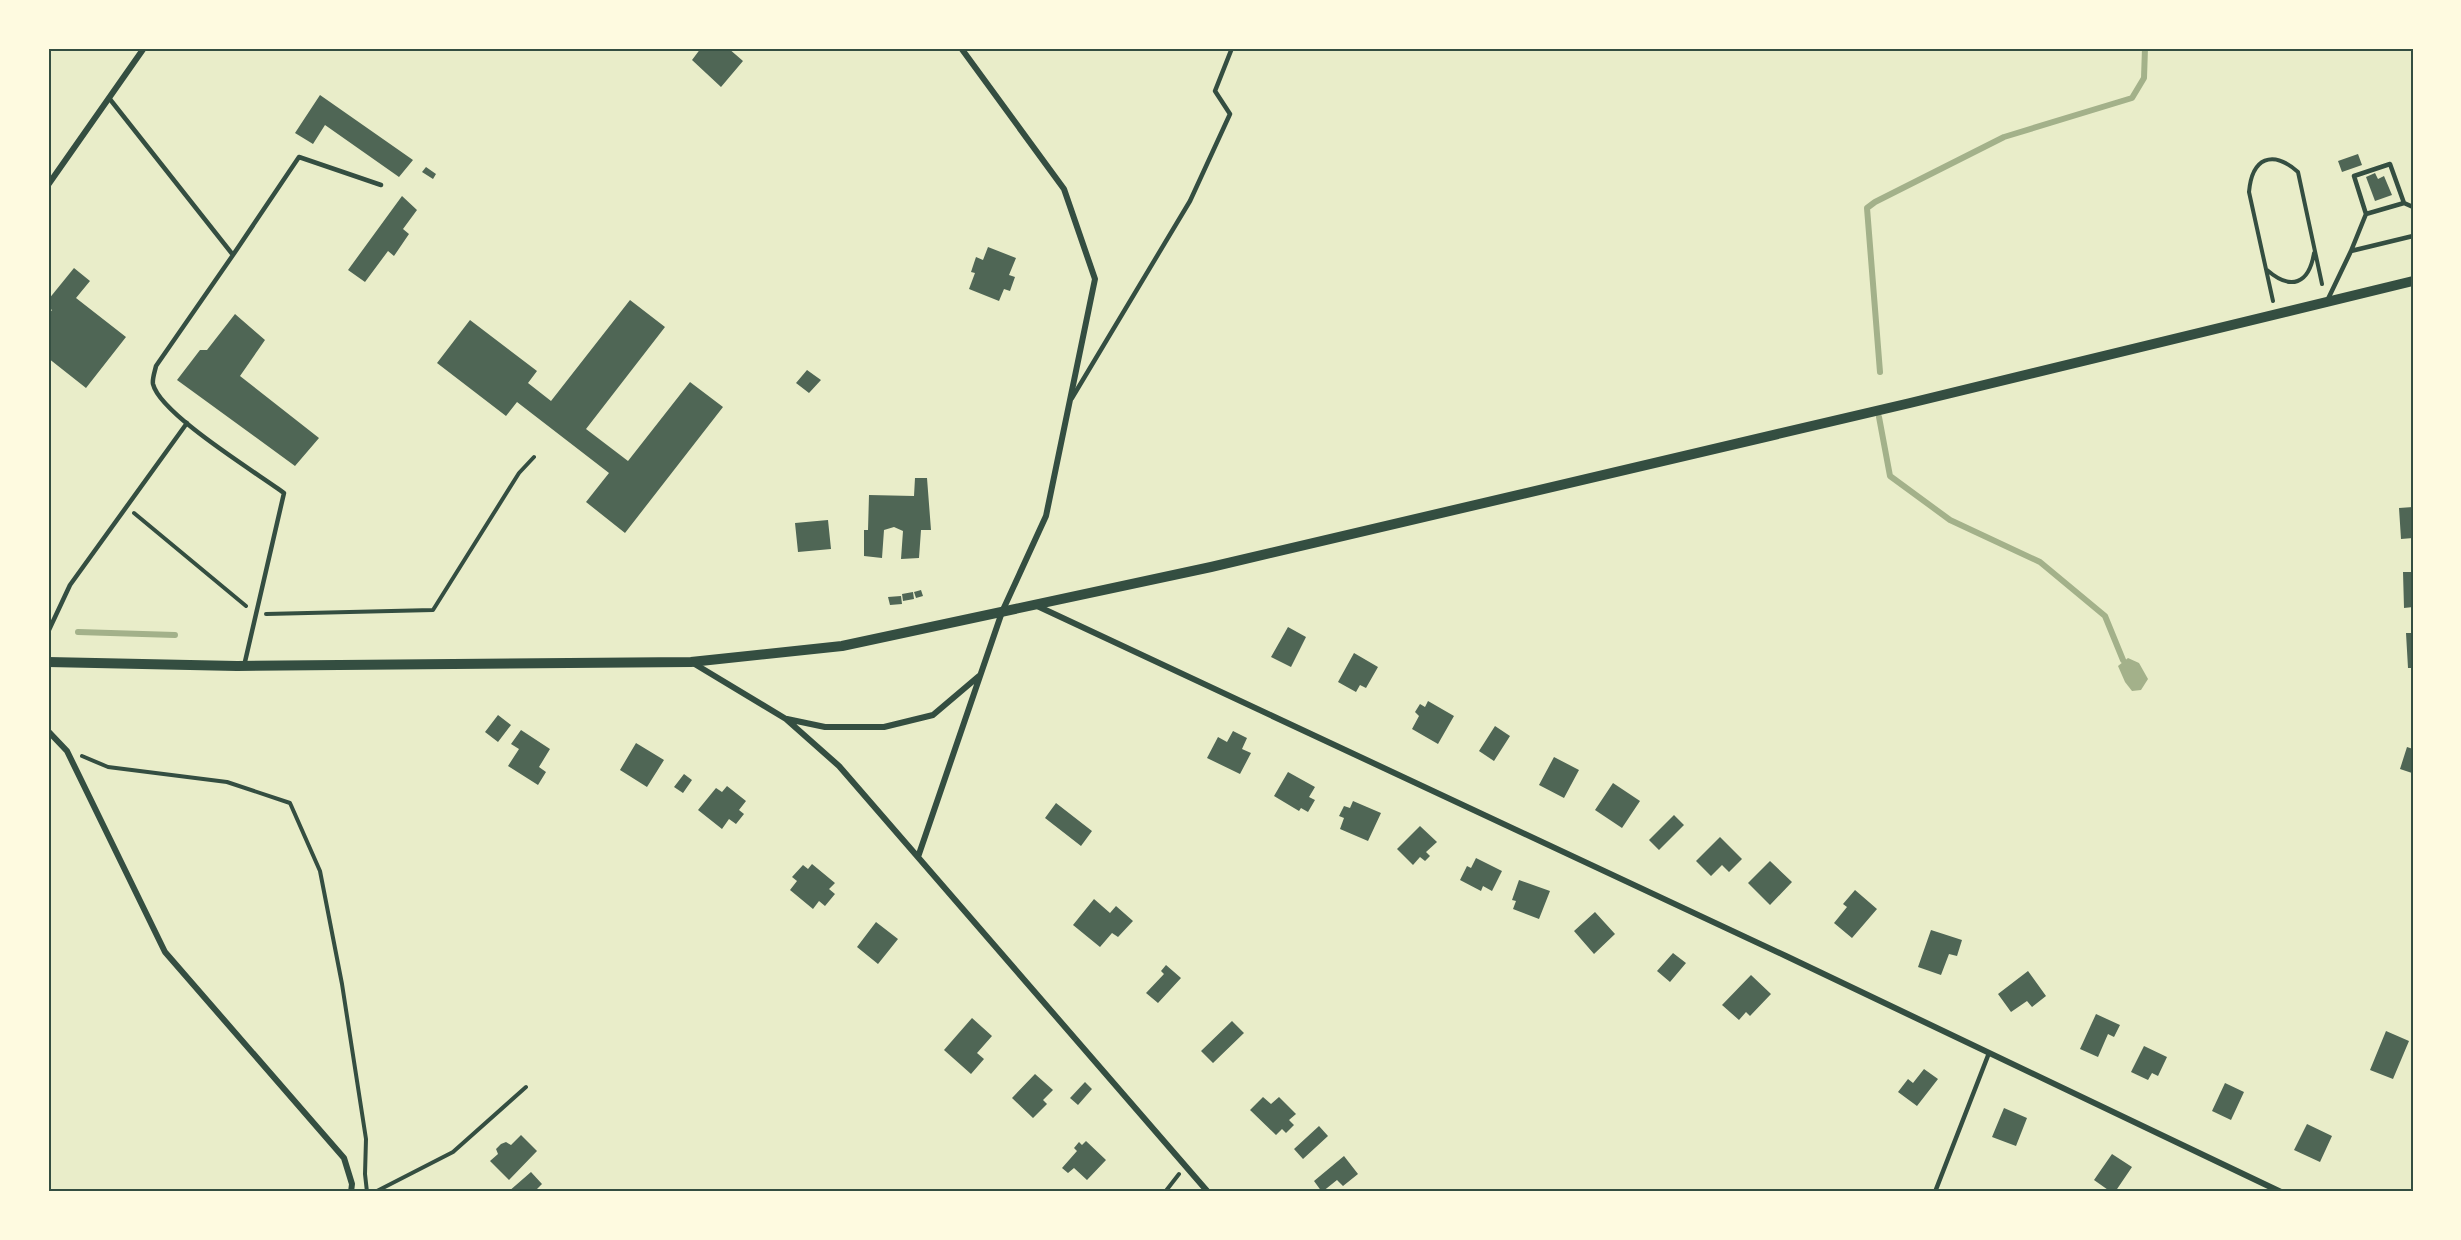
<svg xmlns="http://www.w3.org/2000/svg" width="2461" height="1240" font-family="Merriweather,serif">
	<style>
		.water { fill: #a3b18a }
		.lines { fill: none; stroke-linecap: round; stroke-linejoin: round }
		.stream { stroke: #a3b18a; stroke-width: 6 }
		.building { fill: #4f6655 }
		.path { stroke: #344e41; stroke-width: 4 }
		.service { stroke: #344e41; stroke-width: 4.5 }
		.minor { stroke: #344e41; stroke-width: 6 }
		.tertiary { stroke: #344e41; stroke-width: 10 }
		.neatline { fill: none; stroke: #344e41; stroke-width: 2 }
	</style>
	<rect width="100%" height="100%" fill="#e9edc9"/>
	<path class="water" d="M2128,658L2139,663L2148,679L2141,690L2132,691L2125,682L2118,666Z"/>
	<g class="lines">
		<path class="stream" d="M1880,372L1867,208L1875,202L2004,137L2132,98L2144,78L2145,48
			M1879,417L1890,476L1950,520L2040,562L2105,616L2123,660
			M78,632L175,635"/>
	</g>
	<path class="building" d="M701,48H728L743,61L721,87L692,60Z
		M320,95L413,160L399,177L325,125L313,144L295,133Z
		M2358,154L2362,165L2342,172L2338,161Z
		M426,167L436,174L433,179L422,172Z
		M2375,173L2378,179L2384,176L2392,195L2375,201L2366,177Z
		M402,196L417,210L403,229L409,234L394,256L388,251L365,282L348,270Z
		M988,247L1016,258L1009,275L1015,277L1010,291L1004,289L999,301L969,289L975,273L971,272L976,257L983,260Z
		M74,268L90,281L76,298L126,337L86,388L48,358V315L52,310L48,307V300Z
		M630,300L665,327L586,429L628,461L690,382L723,407L625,533L586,502L609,473L517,402L506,416L437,363L470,320L537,371L528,383L551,401Z
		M235,314L265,340L240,376L319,438L295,466L177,380L200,350H207Z
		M807,370L821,380L809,393L796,383Z
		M915,478H927L931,530H921L919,558L901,559L903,531L894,527L884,530L882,558L864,556V530H868L869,495L914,496Z
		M2413,507V538L2401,539L2399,508Z
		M828,520L831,549L798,552L795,523Z
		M2403,572H2413V607L2404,608Z
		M921,590L923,596L916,598L914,592Z
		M913,592L914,599L903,601L902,594Z
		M901,596L902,604L890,605L888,597Z
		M1288,627L1306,637L1291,667L1271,657Z
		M2406,633H2413V668H2408Z
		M1354,653L1378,667L1366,688L1360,685L1356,692L1338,682Z
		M1428,701L1454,716L1438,744L1412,729L1419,716L1415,712L1420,704L1425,707Z
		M498,715L511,725L498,742L485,732Z
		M1495,726L1510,736L1494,761L1479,751Z
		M521,730L550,749L539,767L546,772L538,785L508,766L519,749L511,744Z
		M1233,731L1247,738L1242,749L1251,753L1240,774L1207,758L1218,737L1227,742Z
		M636,743L664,760L647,787L620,770Z
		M2407,747L2413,749L2412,773L2400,769Z
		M1554,757L1579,770L1564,798L1539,785Z
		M1288,772L1315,787L1309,797L1315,800L1308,812L1301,808L1299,811L1274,796Z
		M684,774L692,780L683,793L674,787Z
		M1613,783L1640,801L1622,828L1595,810Z
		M727,786L746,801L739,810L744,814L736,824L729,819L722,829L698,810L716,788L722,792Z
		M1353,801L1381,813L1368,841L1340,829L1344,818L1339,816L1344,806L1350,808Z
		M1056,803L1092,831L1081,846L1045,818Z
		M1674,815L1684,825L1659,850L1649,840Z
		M1420,826L1437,842L1426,852L1430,856L1425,861L1420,857L1413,865L1397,849Z
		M1720,837L1742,859L1729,872L1722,865L1711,876L1696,861Z
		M1476,858L1502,871L1492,891L1483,886L1481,891L1460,880L1467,866L1471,868Z
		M1770,861L1792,882L1770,905L1748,883Z
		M812,864L835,883L829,889L835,894L825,906L819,901L813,909L790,890L797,881L792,877L803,865L808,869Z
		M1519,880L1550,891L1539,919L1513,909L1516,901L1512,900Z
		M1855,890L1877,909L1852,938L1834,923L1847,907L1843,904Z
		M1094,899L1110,913L1116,906L1133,921L1118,937L1112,933L1100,947L1073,925Z
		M1595,912L1615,934L1594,954L1574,931Z
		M876,922L898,939L878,964L857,947Z
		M1931,930L1962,940L1957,956L1949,954L1941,975L1918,967Z
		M1673,953L1686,963L1670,982L1657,971Z
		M1166,965L1181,978L1158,1003L1146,993L1164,974L1161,971Z
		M2028,971L2046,996L2032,1007L2027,1001L2011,1012L1998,994Z
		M1751,975L1771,994L1750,1016L1746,1012L1739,1020L1722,1005Z
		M2096,1014L2120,1025L2114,1037L2108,1034L2098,1057L2080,1049Z
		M972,1018L992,1036L977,1053L984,1059L971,1074L944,1050Z
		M1232,1021L1244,1033L1213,1063L1201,1051Z
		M2386,1031L2409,1041L2393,1079L2370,1070Z
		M2144,1046L2167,1057L2158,1076L2152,1073L2148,1080L2131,1072Z
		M1924,1069L1938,1079L1917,1106L1898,1092L1908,1079L1913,1083Z
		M1035,1074L1053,1090L1043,1100L1047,1104L1033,1118L1012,1098Z
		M1085,1082L1092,1089L1078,1105L1070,1098Z
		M2225,1083L2244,1092L2231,1120L2212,1111Z
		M1263,1097L1271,1104L1279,1097L1296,1114L1289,1120L1294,1125L1286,1133L1282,1129L1276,1135L1250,1110Z
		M2004,1108L2027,1118L2016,1146L1992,1137Z
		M2307,1124L2332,1136L2320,1162L2294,1150Z
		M1319,1126L1328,1136L1303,1159L1294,1149Z
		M521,1135L537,1151L509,1180L490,1161L498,1154L496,1149L501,1144L506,1142L511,1145Z
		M1086,1141L1106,1160L1087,1180L1074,1168L1068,1173L1062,1168L1077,1151L1074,1148L1079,1142L1082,1145Z
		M2112,1154L2132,1167L2115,1192H2111L2094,1180Z
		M1344,1156L1358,1174L1343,1186L1337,1180L1322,1192L1314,1181Z
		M531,1172L542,1184L534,1192H508Z"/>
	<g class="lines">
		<path class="path" d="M2267,270C2291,291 2309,284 2314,253
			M2273,301L2249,192C2252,158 2272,149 2298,172L2322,284
			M134,513L246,606
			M266,614L433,610L519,473L534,457
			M82,756L108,767L227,782L290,803L320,871L342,984L366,1139L365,1174L367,1192
			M375,1192L453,1152L526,1087
			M1165,1192L1179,1174"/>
		<path class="service" d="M109,98L233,255L156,366C155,371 152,379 153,384C160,414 257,473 284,493L244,666
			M2366,214L2354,176L2390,164L2404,203
			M2351,251L2366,214L2404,203L2413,207
			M233,255L299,157L381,185
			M2328,299L2351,251L2413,236
			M1072,398L1190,201L1230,114L1215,91L1232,48
			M48,632L70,585L187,423
			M1935,1192L1989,1053"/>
		<path class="minor" d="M48,185L144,48
			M1035,605L1786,956L2281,1192
			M693,663L786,719L839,766L1208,1192
			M787,719L825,727H884L933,715L979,676
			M48,731L67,751L165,952L344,1158L352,1184L351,1192
			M918,857L1002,612L1046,516L1095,279L1064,189L961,48"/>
		<path class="tertiary" d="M48,662L237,666L691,662L842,646L1211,567L1910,403L2413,281"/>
	</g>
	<rect width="2461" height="1240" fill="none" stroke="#fefae0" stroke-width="99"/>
	<rect x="50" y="50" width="2362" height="1140" class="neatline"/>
</svg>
